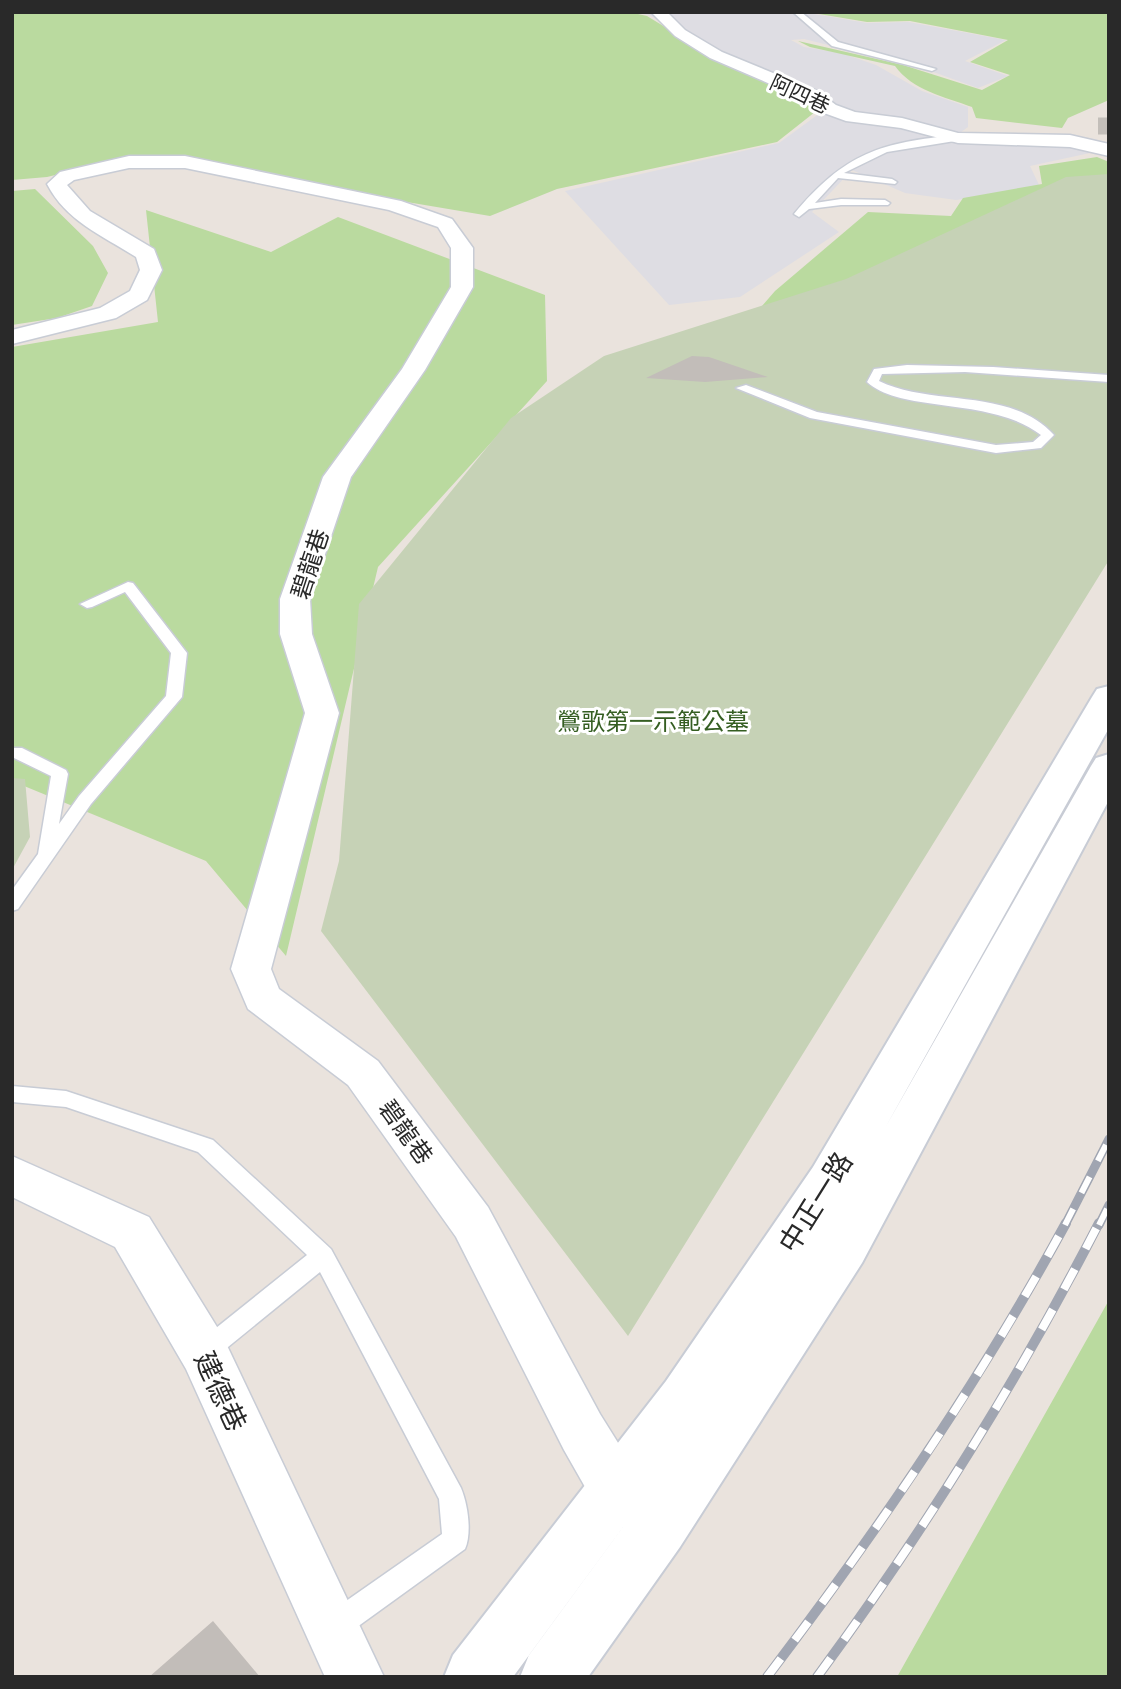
<svg xmlns="http://www.w3.org/2000/svg" width="1121" height="1689" font-family="'PT Sans','Noto Sans TC',sans-serif">
	<style>
		.industrial { fill: #dedde3 }
		.green { fill: #bada9f }
		.cemetery { fill: #c6d2b6 }
		.building { fill: #c2bdb9 }
		.lines { fill: none; stroke-linecap: round; stroke-linejoin: round }
		.minor-tunnel { stroke: #c3beb9; stroke-width: 17; stroke-dasharray: 17 8; stroke-linecap: butt }
		.service-casing { stroke: #c8ccd5; stroke-width: 3 }
		.minor-casing { stroke: #c8ccd5; stroke-width: 3 }
		.secondary-casing { stroke: #c8ccd5; stroke-width: 4 }
		.service { fill: #fff; fill-rule: evenodd }
		.minor { fill: #fff; fill-rule: evenodd }
		.secondary { fill: #fff; fill-rule: evenodd }
		.rail-far1-casing { stroke: #a0a5b1; stroke-width: 9 }
		.rail-casing { stroke: #a0a5b1; stroke-width: 10 }
		.rail-far1 { stroke: #fff; stroke-width: 6; stroke-dasharray: 18; stroke-linecap: butt }
		.rail { stroke: #fff; stroke-width: 8; stroke-dasharray: 23; stroke-linecap: butt }
		.labels { text-anchor: middle; dominant-baseline: central; stroke-width: 6; stroke-linejoin: round; paint-order: stroke }
		.far-street-label { font-size: 21px; fill: #292929; stroke: #fff }
		.street-label { font-size: 24px; fill: #292929; stroke: #fff }
		.park-label { font-size: 24px; fill: #355e22; stroke: #fff }
		.near-street-label { font-size: 28px; fill: #292929; stroke: #fff }
	</style>
	<rect width="100%" height="100%" fill="#eae3dd"/>
	<path class="industrial" d="M634,12H802L867,23L908,22L1006,40L965,61L1008,76L978,88L925,69L804,39L791,40L804,47L841,53L876,65L922,91L968,107V127L946,143L1020,142L1076,147L1090,153L1030,166L1040,187L956,200L905,193L852,170L812,212L839,232L740,297L669,305L565,191L779,143L831,105L716,53L649,15Z"/>
	<path class="green" d="M12,12H629L647,16L732,68L800,94L815,112L777,142L557,189L490,216L134,156L47,177L12,180Z
		M807,12H1109V100L1068,118L1062,128L976,118L972,107C945,97 912,90 895,66L810,47L798,41L903,65L982,90L1010,75L970,62L1008,40L910,21L867,22Z
		M1097,157L1109,162V191L725,349L775,291L868,212L951,216L963,198L1042,184L1039,166Z
		M35,189L93,246L108,273L92,306L57,318L12,325V191Z
		M146,210L271,252L338,217L545,295L547,381L378,567L286,956L206,861L12,781V347L158,322Z
		M1109,1300V1677H897Z"/>
	<path class="cemetery" d="M1109,174V560L628,1336L321,931L339,861L359,604L511,418L604,356L846,279L1066,177Z
		M12,778L25,779L30,837L12,870Z"/>
	<path class="building" d="M692,356L709,357L768,377L705,382L646,378Z
		M213,1621L260,1677H149Z"/>
	<g class="lines">
		<path class="minor-tunnel" d="M1098,126H1109"/>
		<defs>
			<path id="service" d="M793,12H801L838,42L936,69L932,71L832,46Z
				M958,135L961,140L887,152L844,173L892,179L897,182L895,184L838,178L815,203L841,199L885,200L890,203L888,205H841L809,209L799,217L794,214C845,153 881,142 958,135Z
				M907,365L993,367L1109,375V382L965,372L882,374L879,381C933,407 1011,387 1054,435L1041,448L996,453L810,418L736,388L746,385L817,412L996,445L1033,442L1041,435C990,396 902,414 867,382L874,369Z
				M128,582L133,583L187,653L182,697L91,804L18,909L12,911V890L38,854L51,776L12,757V748H22L66,770L68,774L59,824L79,796L166,696L171,653L125,592L92,607L87,608L80,604Z
				M12,1086L66,1091L213,1140L331,1249L461,1488C468,1505 472,1533 465,1549L346,1635L336,1639L326,1635L322,1625L326,1615L442,1534L439,1499L320,1272L212,1360L204,1363L196,1360L192,1352L196,1344L307,1255L198,1152L66,1107L12,1102Z"/>
			<path id="minor" d="M651,12H667L685,30L722,52L817,91L836,105L855,112L902,118L958,133L1070,135L1109,144V156L1070,147L958,143L901,128L846,121L824,113L805,99L710,58L675,36Z
				M129,156H185L401,201L452,219L473,248V287L425,370L351,477L310,599L312,634L339,713L271,969L279,989L378,1061L488,1207L600,1414L635,1470L652,1485L660,1504L652,1523L633,1531L614,1523L597,1508L564,1450L456,1237L348,1085L248,1009L231,969L305,713L280,634V599L323,477L402,369L451,287V248L438,227L389,210L185,168H129L74,180L67,185L90,211L154,249L162,270L147,300L116,318L12,344V330L100,308L130,291L140,270L136,257C103,236 66,221 47,184L60,172Z
				M12,1156L149,1217L222,1335L384,1677H325L186,1369L115,1247L12,1197Z"/>
			<path id="secondary" d="M1109,686V728L885,1128L1091,766L1096,758L1109,754V800L862,1263L680,1547L588,1677H520L529,1655L659,1478L513,1677H444L453,1655L666,1381L813,1167L1092,697L1097,689Z"/>
		</defs>
		<use href="#service" class="service-casing"/>
		<use href="#minor" class="minor-casing"/>
		<use href="#secondary" class="secondary-casing"/>
		<use href="#service" class="service"/>
		<use href="#minor" class="minor"/>
		<use href="#secondary" class="secondary"/>
		<defs>
			<path id="rail-far1" d="M1065,1225L1109,1139
				M1099,1225L1109,1205"/>
			<path id="rail" d="M767,1677C877,1532 979,1383 1066,1223
				M817,1677C923,1533 1017,1382 1099,1223"/>
		</defs>
		<use href="#rail-far1" class="rail-far1-casing"/>
		<use href="#rail" class="rail-casing"/>
		<use href="#rail-far1" class="rail-far1"/>
		<use href="#rail" class="rail"/>
	</g>
	<g class="labels">
		<g class="far-street-label">
			<text transform="translate(800 94) rotate(25)">阿四巷</text>
		</g>
		<g class="street-label">
			<text transform="translate(310 564) rotate(-72)">碧龍巷</text>
			<text transform="translate(406 1132) rotate(54)">碧龍巷</text>
		</g>
		<g class="park-label">
			<text x="653" y="721">鶯歌第一示範公墓</text>
		</g>
		<g class="near-street-label">
			<text transform="translate(815 1202) rotate(-58)">中正一路</text>
			<text transform="translate(221 1391) rotate(65)">建德巷</text>
		</g>
	</g>
	<rect width="1121" height="1689" fill="none" stroke="#292929" stroke-width="28"/>
</svg>
